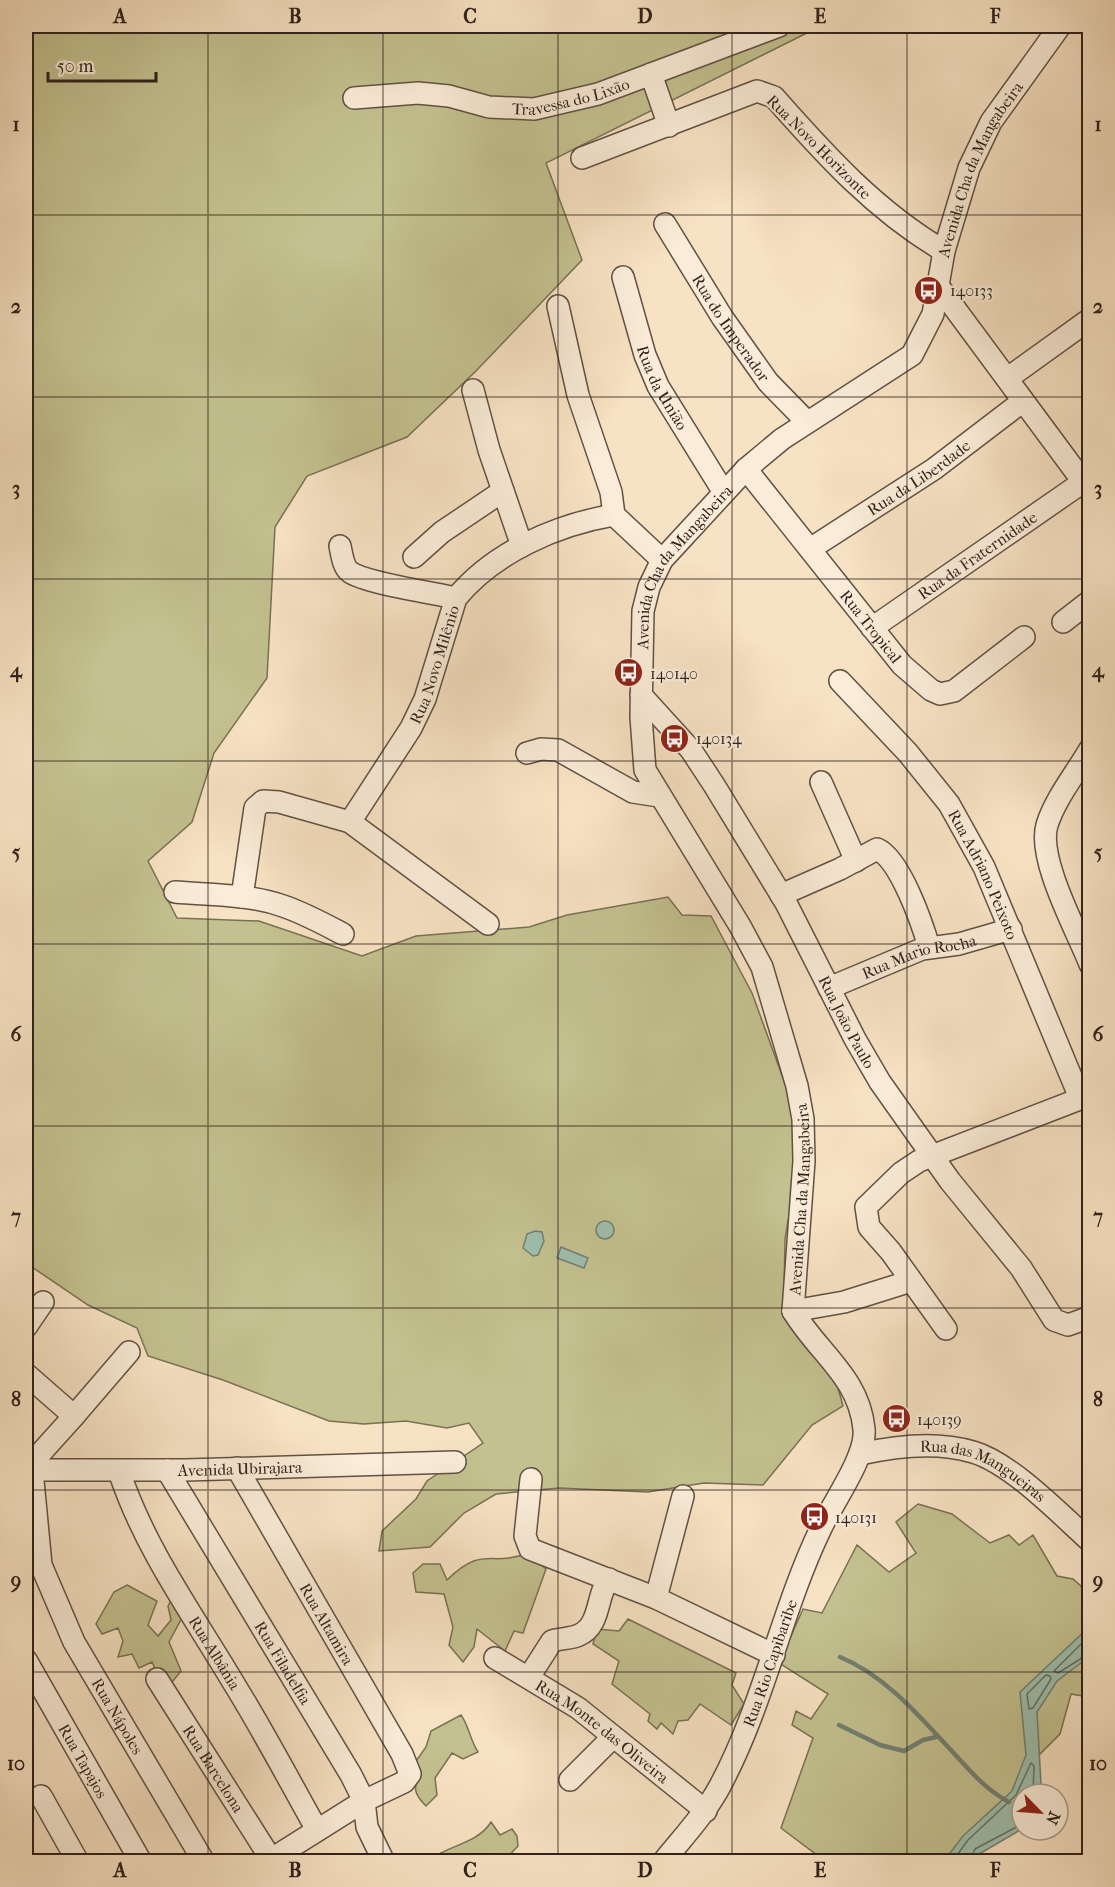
<svg xmlns="http://www.w3.org/2000/svg" width="1115" height="1887" font-family="'IM FELL French Canon',serif">
	<style>
		.green { fill: #c3c18f; stroke: #797155; stroke-width: 1.5 }
		.water { fill: #9ebfad; stroke: #728073; stroke-width: 1.5 }
		.lines { fill: none; stroke-linecap: round; stroke-linejoin: round }
		.shore { stroke: #667064; stroke-width: 1.5 }
		.stream { stroke: #728073; stroke-width: 4.5 }
		.minor-casing { stroke: #615145; stroke-width: 24 }
		.minor { stroke: #faecd8; stroke-width: 21 }
		.grid { fill: none; stroke: #2f211b; stroke-width: 1.5; stroke-opacity: 0.55 }
		.labels { text-anchor: middle; dominant-baseline: central; stroke-width: 4.5; stroke-linejoin: round; paint-order: stroke }
		.street-label { font-size: 16px; fill: #2f211b; stroke: #faecd8 }
		.poi-label { font-size: 16px; fill: #2f211b; stroke: #faecd8; text-anchor: start }
		.neatline { fill: none; stroke: #2f211b; stroke-width: 2 }
		.grid-label { font-size: 20px; text-anchor: middle; font-weight: bold; fill: #2f211b }
	</style>
	<rect width="100%" height="100%" fill="#f7e2c3"/>
	<filter id="stains"><feTurbulence type="fractalNoise" baseFrequency=".00333" numOctaves="4"/><feColorMatrix values="0 0 0 0 .2 0 0 0 0 .09 0 0 0 0 .02 0 0 0 .5 -.17"/></filter>
	<radialGradient id="worn" r=".72"><stop offset=".6" stop-color="#630" stop-opacity="0"/><stop offset="1" stop-color="#630" stop-opacity=".3"/></radialGradient>
	<path class="green" d="M26,26H821L546,163L582,260L476,371L407,437L307,476L275,527L267,678L214,753L192,822L148,861L177,918L259,921L362,956L416,936L529,927L567,915L668,897L682,915L711,916L752,993L803,1133L785,1239L784,1292L826,1345L843,1406L812,1425L763,1485L704,1483L648,1492L559,1488L496,1494L464,1513L430,1547L379,1551L382,1531L416,1499L427,1481L483,1443L469,1423L447,1428L406,1421L364,1424L329,1421L223,1380L148,1356L137,1328L88,1305L26,1263Z
		M918,1504L952,1514L990,1543L1009,1535L1019,1545L1033,1535L1057,1576L1073,1579L1089,1593V1697L1071,1694L1060,1734L1021,1773V1793L954,1861H825L781,1828L813,1738L792,1725L796,1711L811,1719L828,1694L779,1663L803,1609L822,1613L857,1545L889,1572L916,1553L896,1522Z
		M528,1553L546,1569L523,1633L514,1631L505,1651L477,1629L474,1647L463,1662L449,1645L453,1627L444,1594L416,1592L413,1573L423,1564H440L447,1580C484,1544 490,1568 528,1553Z
		M127,1585L157,1601L148,1625L158,1636L171,1620L168,1606L173,1597L184,1614L169,1642L181,1671L165,1691L152,1662L139,1668L132,1654L118,1657L123,1641L118,1628L102,1634L96,1624L114,1592Z
		M628,1619L736,1673L732,1685L744,1704L731,1725L700,1704L688,1720L678,1721L673,1734L661,1723L657,1729L648,1721L650,1714L612,1684L619,1661L593,1644L597,1629L619,1631Z
		M461,1715C469,1726 470,1740 478,1752L463,1759L452,1753L435,1778L437,1795L426,1806C413,1793 413,1788 421,1772L416,1761L426,1747L431,1731Z
		M491,1822L500,1835L512,1829L517,1836L518,1846L504,1861H431L432,1858C451,1845 478,1843 491,1822Z"/>
	<path class="water" d="M596 1230a9 9 0 1 1 18 0a9 9 0 1 1-18 0Z
		M535,1231L542,1232L544,1241L538,1255L533,1256L523,1248L527,1234Z
		M561,1247L588,1258L584,1268L557,1258Z
		M1088,1628L1089,1657L1057,1681L1037,1712L1041,1784L1038,1794H1022V1829L979,1854L973,1861H944L963,1836L1012,1791L1026,1755L1020,1692Z"/>
	<g class="lines">
		<path class="shore" d="M1090,1635L1054,1671L1058,1673L1090,1653
			M1046,1675L1050,1676L1051,1679L1033,1708L1029,1709L1027,1694Z
			M952,1862L968,1840L1016,1795L1031,1763L1034,1766L1033,1794
			M969,1862L975,1849L1022,1824"/>
		<path class="stream" d="M840,1657C889,1677 925,1723 961,1761C976,1777 988,1791 1009,1802
			M839,1725L880,1745L904,1751L923,1740L936,1737"/>
		<defs>
			<g id="minor">
				<path d="M651,74L669,126"/>
				<path id="s1" d="M354,98L418,93L449,96L489,107L534,109L598,94L779,26"/>
				<path d="M582,158L757,91L774,97C826,156 877,212 944,251"/>
				<path id="s2" d="M665,224L722,317L768,382L807,422"/>
				<path id="s3" d="M623,277L645,355L658,386L723,491"/>
				<path d="M939,287L1090,491"/>
				<path d="M558,306L578,395L611,492L614,515L662,560"/>
				<path d="M1008,378L1090,319"/>
				<path d="M473,390L489,450L522,546"/>
				<path id="s4" d="M746,469L902,665L931,690L940,694L954,691L1024,637"/>
				<path d="M340,546C342,555 343,567 350,572C365,583 434,593 456,598"/>
				<path id="s5" d="M810,549L934,469L1023,401"/>
				<path d="M414,557L442,532L503,491"/>
				<path d="M1063,622L1090,601"/>
				<path id="s6" d="M872,628L1083,482"/>
				<path id="s7" d="M840,681L908,753L949,804L984,867L1080,1098"/>
				<path id="s8" d="M641,695L691,750L714,785L786,903L855,1039L880,1082L950,1181L1021,1268L1054,1320L1068,1325L1090,1317"/>
				<path d="M1090,749C1076,773 1055,799 1047,825C1037,859 1077,931 1090,964"/>
				<path d="M527,753L541,749L558,750L633,792L659,796"/>
				<path d="M821,782L856,861"/>
				<path id="s9" d="M350,822L411,728L425,699L456,598C494,552 556,525 614,515"/>
				<path d="M175,892C211,895 249,894 283,906C304,913 324,924 343,934"/>
				<path d="M781,895L840,869L877,849C900,859 922,923 929,947"/>
				<path d="M242,897L255,808L263,801L279,802L350,822L488,924"/>
				<path id="s10" d="M829,988L922,949L959,944L1011,929"/>
				<path id="s11" d="M793,1311L804,1161L803,1119L797,1086L762,967L740,926L645,770L641,717L643,611L649,587L662,560L746,469L782,439L912,355L933,314L944,251L969,168L991,122L1060,26"/>
				<path d="M793,1311L844,1302L911,1281"/>
				<path d="M26,1327L43,1302"/>
				<path d="M946,1329L891,1252L869,1227L866,1207L901,1173L919,1161L1090,1095"/>
				<path id="s12" d="M26,1374L74,1416L38,1456L32,1470L41,1565L74,1642L204,1862"/>
				<path d="M74,1416L129,1352"/>
				<path id="s13" d="M860,1454C895,1446 937,1441 973,1452C1011,1463 1060,1514 1090,1541"/>
				<path id="s14" d="M237,1468L402,1754L410,1774L404,1782L364,1801L267,1862"/>
				<path id="s15" d="M26,1470H185L455,1462"/>
				<path id="s16" d="M167,1470L351,1775L364,1801L367,1827L384,1862"/>
				<path id="s17" d="M119,1471C145,1550 194,1616 236,1687C265,1734 290,1782 317,1830"/>
				<path d="M531,1479L525,1536L530,1549L656,1598L774,1655"/>
				<path d="M656,1598L683,1496"/>
				<path id="s18" d="M495,1658L578,1708L706,1811"/>
				<path id="s19" d="M26,1660L141,1862"/>
				<path d="M529,1677L552,1641C561,1638 571,1639 579,1635C601,1626 596,1595 609,1579"/>
				<path id="s20" d="M157,1679L271,1859"/>
				<path d="M570,1780L613,1737"/>
				<path d="M41,1796L78,1862"/>
				<path id="s21" d="M663,1862C683,1837 705,1814 720,1786C764,1704 781,1611 821,1528C833,1502 867,1456 864,1429C859,1377 818,1353 793,1311"/>
			</g>
		</defs>
		<use href="#minor" class="minor-casing"/>
		<use href="#minor" class="minor"/>
	</g>
	<path class="grid" d="M208,26V1862M383,26V1862M558,26V1862M732,26V1862M907,26V1862M26,215H1090M26,397H1090M26,579H1090M26,761H1090M26,944H1090M26,1126H1090M26,1308H1090M26,1490H1090M26,1672H1090"/>
	<defs>
		<symbol id="bus-disc" viewBox="-11 -11 22 22"><circle r="9.5" fill="#8f2418" stroke="#faecd8"/><path d="M-5-6H5V4H4V6H2V4H-2V6H-4V4H-5ZM-3.5-4V0h7V-4ZM-3.5 1.2v1.5H-2V1.2ZM2 1.2v1.5H3.5V1.2Z" fill="#fff"/></symbol>
	</defs>
	<g fill-rule="evenodd">
		<use href="#bus-disc" x="912" y="274" width="33" height="33"/>
		<use href="#bus-disc" x="612" y="656" width="33" height="33"/>
		<use href="#bus-disc" x="658" y="722" width="33" height="33"/>
		<use href="#bus-disc" x="880" y="1402" width="33" height="33"/>
		<use href="#bus-disc" x="798" y="1500" width="33" height="33"/>
	</g>
	<g class="labels">
		<g class="street-label">
			<text stroke="none"><textPath href="#s1" startOffset="220">Travessa do Lixão</textPath></text>
			<text transform="translate(819 147) rotate(45)">Rua Novo Horizonte</text>
			<text stroke="none"><textPath href="#s11" startOffset="1318">Avenida Cha da Mangabeira</textPath></text>
			<text stroke="none"><textPath href="#s2" startOffset="123">Rua do Imperador</textPath></text>
			<text stroke="none"><textPath href="#s3" startOffset="118">Rua da União</textPath></text>
			<text stroke="none"><textPath href="#s5" startOffset="130">Rua da Liberdade</textPath></text>
			<text stroke="none"><textPath href="#s6" startOffset="128">Rua da Fraternidade</textPath></text>
			<text stroke="none"><textPath href="#s11" startOffset="796">Avenida Cha da Mangabeira</textPath></text>
			<text stroke="none"><textPath href="#s4" startOffset="201">Rua Tropical</textPath></text>
			<text stroke="none"><textPath href="#s9" startOffset="180">Rua Novo Milênio</textPath></text>
			<text stroke="none"><textPath href="#s7" startOffset="243">Rua Adriano Peixoto</textPath></text>
			<text stroke="none"><textPath href="#s10" startOffset="96">Rua Mario Rocha</textPath></text>
			<text stroke="none"><textPath href="#s8" startOffset="388">Rua João Paulo</textPath></text>
			<text stroke="none"><textPath href="#s11" startOffset="112">Avenida Cha da Mangabeira</textPath></text>
			<text stroke="none"><textPath href="#s15" startOffset="214">Avenida Ubirajara</textPath></text>
			<text stroke="none"><textPath href="#s13" startOffset="130">Rua das Mangueiras</textPath></text>
			<text stroke="none"><textPath href="#s14" startOffset="180">Rua Altamira</textPath></text>
			<text stroke="none"><textPath href="#s17" startOffset="206">Rua Albânia</textPath></text>
			<text stroke="none"><textPath href="#s16" startOffset="225">Rua Filadelfia</textPath></text>
			<text stroke="none"><textPath href="#s21" startOffset="228">Rua Rio Capibaribe</textPath></text>
			<text stroke="none"><textPath href="#s12" startOffset="398">Rua Nápoles</textPath></text>
			<text stroke="none"><textPath href="#s18" startOffset="130">Rua Monte das Oliveira</textPath></text>
			<text stroke="none"><textPath href="#s19" startOffset="116">Rua Tapajos</textPath></text>
			<text stroke="none"><textPath href="#s20" startOffset="106">Rua Barcelona</textPath></text>
		</g>
		<g class="poi-label">
			<text x="950" y="290">140133</text>
			<text x="650" y="673">140140</text>
			<text x="696" y="738">140134</text>
			<text x="917" y="1419">140139</text>
			<text x="835" y="1517">140131</text>
		</g>
	</g>
	<rect width="1115" height="1887" fill="none" stroke="#f7e2c3" stroke-width="66"/>
	<g transform="translate(1040 1812) rotate(115)"><circle r="28" fill="#faecd8" stroke="#a99b8c" stroke-width="1.5"/>
	<path d="M0-4.5L10 22L0 15L-10 22Z" fill="#8f2418"/>
	<text y="-9" font-size="16" font-weight="bold" text-anchor="middle" fill="#2f211b">N</text>
	</g>
	<path d="M48 72v9h108v-9" fill="none" stroke="#2f211b" stroke-width="3"/>
	<text x="57" y="72" font-size="18" fill="#2f211b" stroke="#faecd8" stroke-width="4.5" paint-order="stroke">50 m</text>
	<rect x="33" y="33" width="1049" height="1821" class="neatline"/>
	<g class="grid-label">
		<text x="120" y="23">A</text>
		<text x="295" y="23">B</text>
		<text x="470" y="23">C</text>
		<text x="645" y="23">D</text>
		<text x="820" y="23">E</text>
		<text x="995" y="23">F</text>
		<text x="16" y="131">1</text>
		<text x="1098" y="131">1</text>
		<text x="16" y="313">2</text>
		<text x="1098" y="313">2</text>
		<text x="16" y="495">3</text>
		<text x="1098" y="495">3</text>
		<text x="16" y="677">4</text>
		<text x="1098" y="677">4</text>
		<text x="16" y="859">5</text>
		<text x="1098" y="859">5</text>
		<text x="16" y="1041">6</text>
		<text x="1098" y="1041">6</text>
		<text x="16" y="1223">7</text>
		<text x="1098" y="1223">7</text>
		<text x="16" y="1406">8</text>
		<text x="1098" y="1406">8</text>
		<text x="16" y="1588">9</text>
		<text x="1098" y="1588">9</text>
		<text x="16" y="1770">10</text>
		<text x="1098" y="1770">10</text>
		<text x="120" y="1877">A</text>
		<text x="295" y="1877">B</text>
		<text x="470" y="1877">C</text>
		<text x="645" y="1877">D</text>
		<text x="820" y="1877">E</text>
		<text x="995" y="1877">F</text>
	</g>
	<rect width="100%" height="100%" filter="url(#stains)"/>
	<rect width="100%" height="100%" fill="url(#worn)"/>
</svg>
